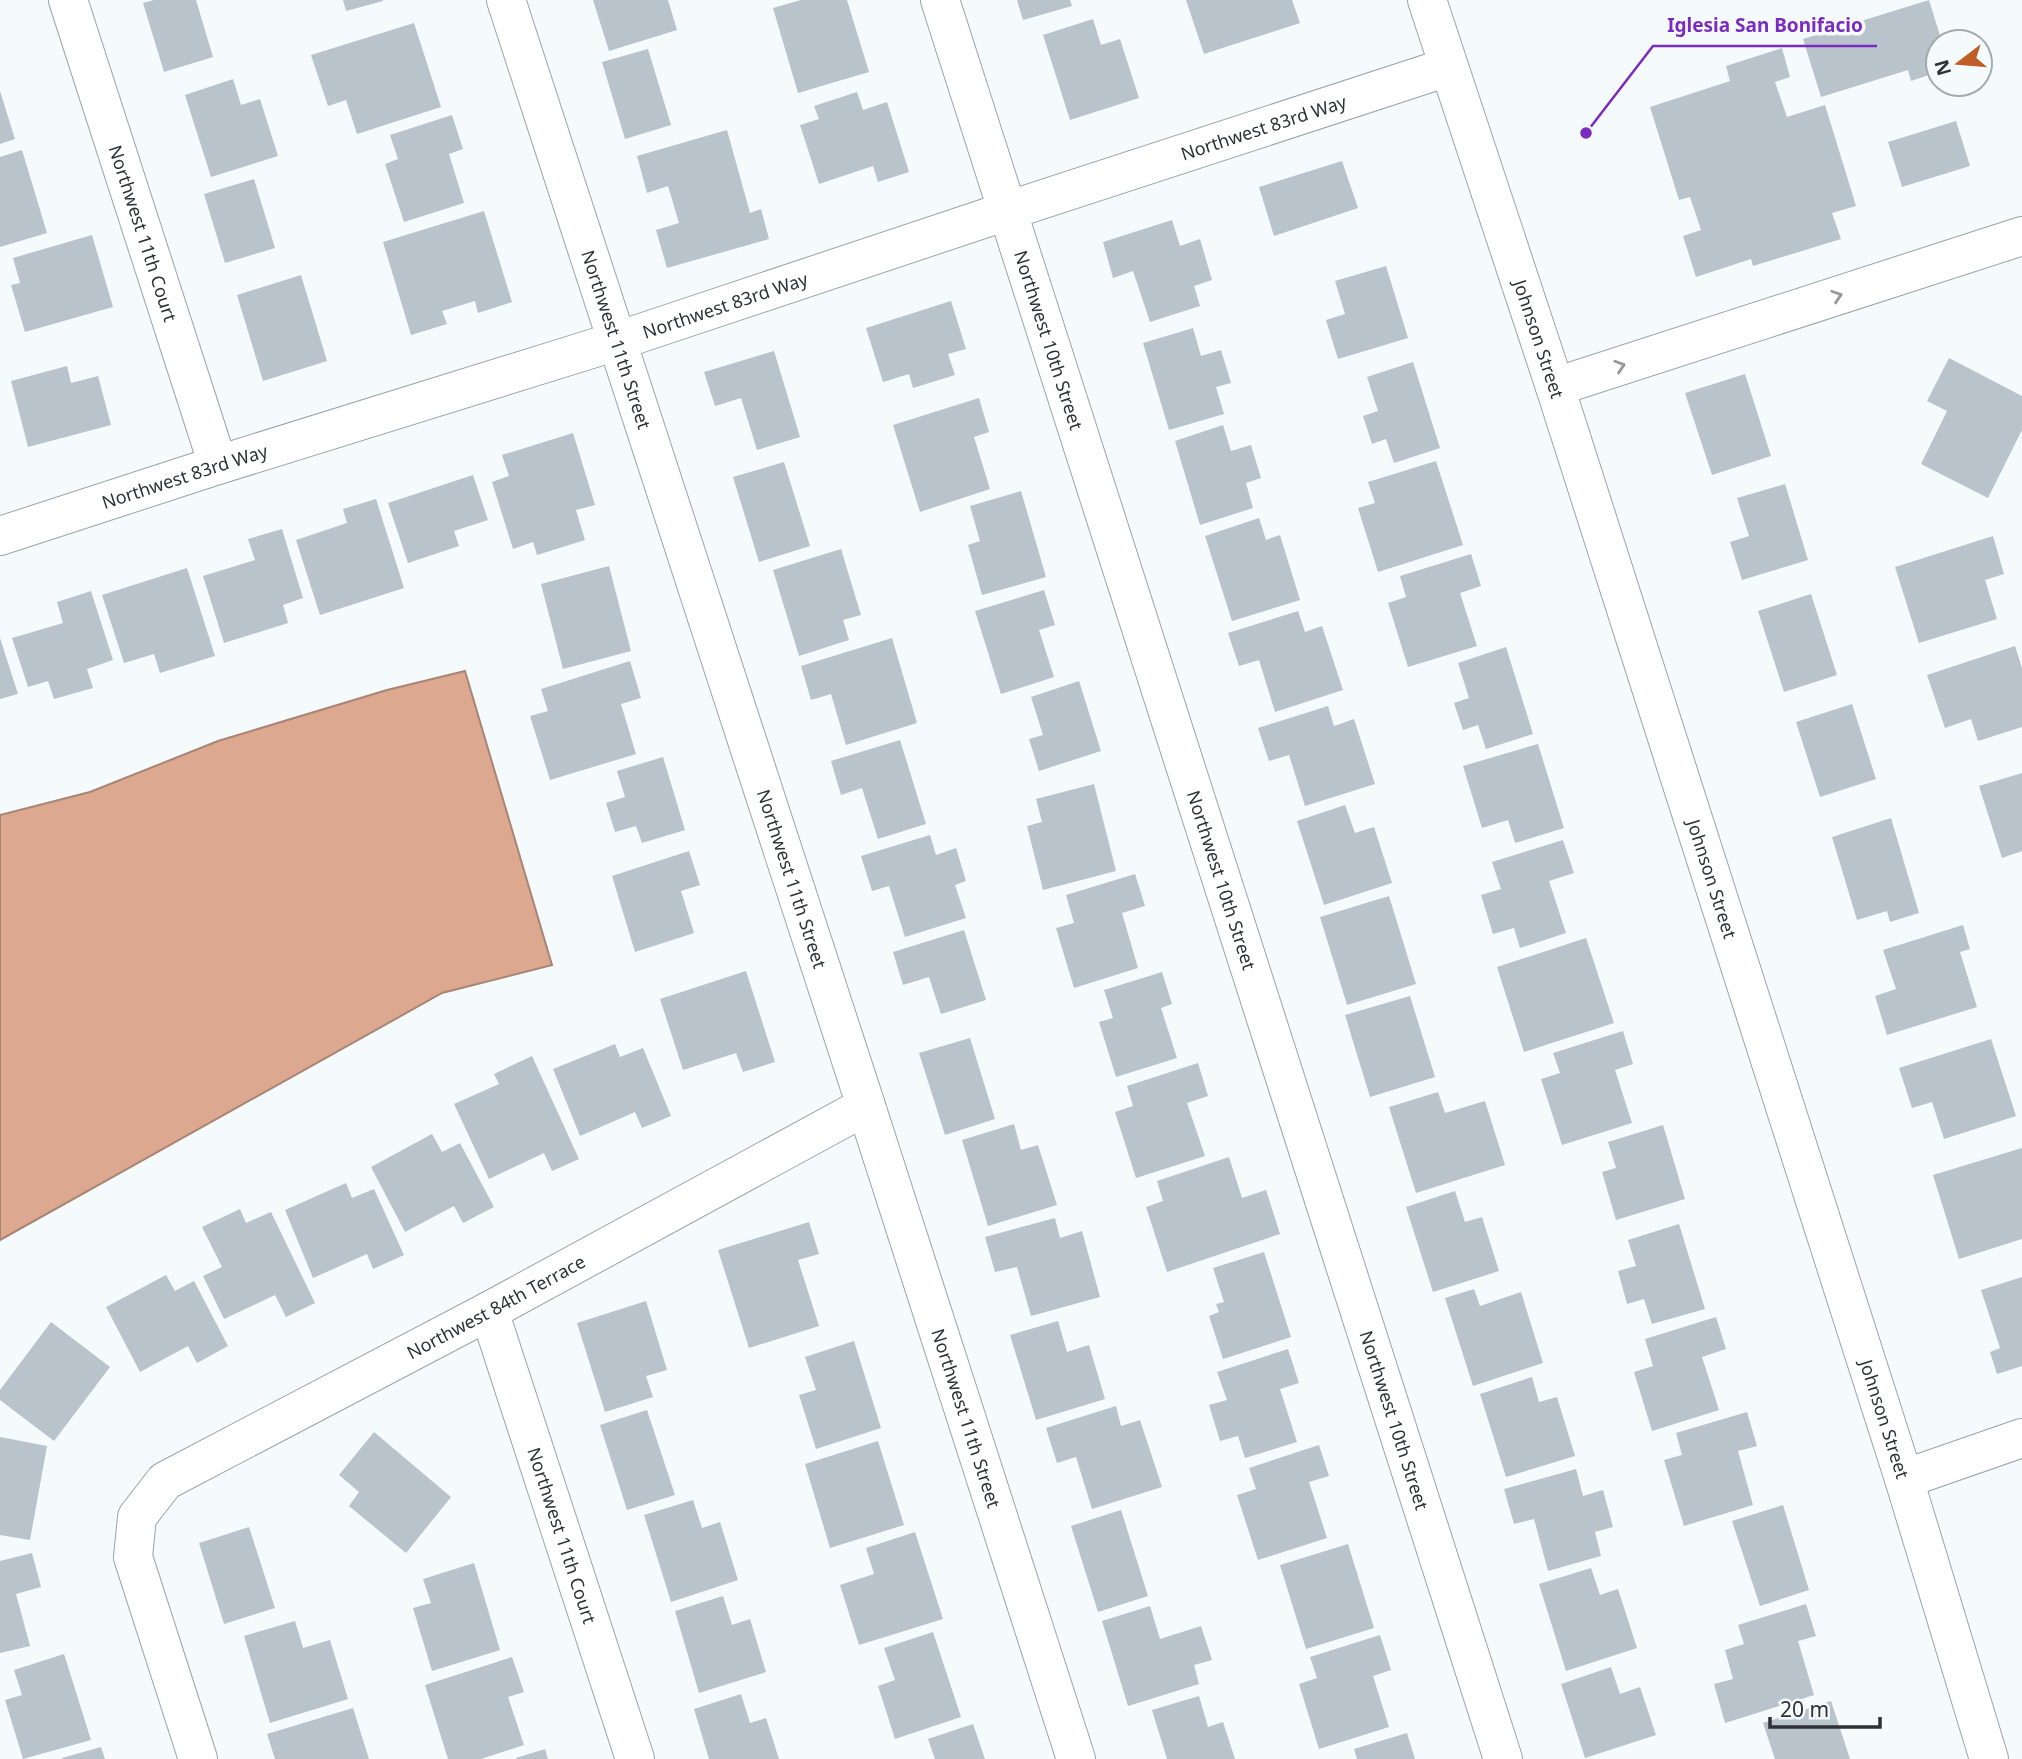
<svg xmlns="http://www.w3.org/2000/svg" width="2022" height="1759" font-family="'Noto Sans',sans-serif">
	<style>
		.water { fill: #dca88f; stroke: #a88574; stroke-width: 2 }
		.building { fill: #b8c3cc }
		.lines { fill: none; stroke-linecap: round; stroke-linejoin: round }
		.minor-casing { stroke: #99a4ac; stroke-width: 40 }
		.minor { stroke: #fff; stroke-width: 38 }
		.oneway { stroke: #96989a }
		.labels { text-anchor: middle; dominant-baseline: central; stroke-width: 7; stroke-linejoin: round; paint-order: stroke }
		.street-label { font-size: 18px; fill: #2e3236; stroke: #f5fafd }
		.leader { fill: none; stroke: #7b2cbf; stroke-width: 2.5 }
		.callout-dot { fill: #7b2cbf; stroke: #f5fafd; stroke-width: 2.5 }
		.callout-label { font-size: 19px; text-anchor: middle; font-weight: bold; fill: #7b2cbf; stroke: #f5fafd; stroke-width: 7; stroke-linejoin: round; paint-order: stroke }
	</style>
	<rect width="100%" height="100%" fill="#f5fafd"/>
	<path class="water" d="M465,671L552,965L442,993L0,1240V815L90,792L218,741L387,690Z"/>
	<path class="building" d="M154,0H196L213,57L164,72L143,3Z
		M343,0H383V1L346,11Z
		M593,0H668L677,30L609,51Z
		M801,0H847L869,72L798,93L773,8Z
		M1017,0H1070L1072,6L1023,20Z
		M1186,0H1292L1300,23L1204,54Z
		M1929,0L1942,42H1938V72L1911,81L1908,70L1821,97L1803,39Z
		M1093,19L1101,45L1120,39L1139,98L1070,120L1043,35Z
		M414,23L441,107L357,134L346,100L328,106L311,55Z
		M1782,48L1790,77L1775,82L1787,117L1825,105L1856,206L1832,213L1841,239L1753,266L1751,259L1696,277L1683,236L1701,230L1690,197L1679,200L1650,107L1730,81L1726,66Z
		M648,49L671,125L625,139L602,62Z
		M233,79L241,105L260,99L278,156L211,177L185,95Z
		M0,91L15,139L0,144Z
		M857,92L863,110L887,102L909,172L878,182L873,166L819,184L800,125L819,119L814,106Z
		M452,115L463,149L449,154L464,203L404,222L385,164L398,159L390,135Z
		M1956,121L1970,166L1902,187L1888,142Z
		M727,130L750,213L761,209L769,239L667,268L656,230L679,223L668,186L647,193L637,156Z
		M22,150L47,233L0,247V157Z
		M1342,161L1358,208L1274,236L1259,187Z
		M254,179L275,248L225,263L204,194Z
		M484,211L512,302L478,313L475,301L442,311L447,324L411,335L383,242Z
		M1172,220L1180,246L1200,239L1212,280L1194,286L1200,306L1150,322L1133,271L1113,278L1103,242Z
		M92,235L113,307L25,332L11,285L20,283L13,258Z
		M1386,266L1408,338L1338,359L1326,320L1345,314L1335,281Z
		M301,275L327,361L263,381L237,295Z
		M951,301L966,349L948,354L955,375L913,388L909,374L883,382L866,328Z
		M1193,328L1201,356L1221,350L1231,383L1216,387L1224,414L1169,430L1143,343Z
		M774,351L800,437L757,450L741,398L715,406L704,372Z
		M1949,358L2022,396V430L1988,498L1921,464L1947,411L1927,401Z
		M1413,362L1440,448L1394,463L1386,439L1372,444L1363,416L1378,411L1367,377Z
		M67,366L71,383L98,376L111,425L28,447L11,381Z
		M1745,374L1771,456L1712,475L1685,393Z
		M979,398L989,432L974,437L990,489L920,512L893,425Z
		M1223,425L1231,451L1251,445L1261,478L1246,483L1253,508L1200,525L1175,441Z
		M573,433L595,505L576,510L585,540L537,555L533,542L513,549L492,482L509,476L502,455Z
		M1436,461L1463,545L1378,572L1358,508L1375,503L1368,482Z
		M784,462L810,546L759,562L733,477Z
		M473,475L488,520L454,531L459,546L408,563L388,503Z
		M1785,484L1808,560L1742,580L1730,542L1749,536L1737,498Z
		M1021,491L1046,577L982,595L968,545L980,541L970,506Z
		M376,499L404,588L320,615L296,540L347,523L343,509Z
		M1259,518L1266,540L1280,535L1300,600L1232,621L1205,536Z
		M282,529L303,598L283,605L288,623L224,643L203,576L255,560L248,539Z
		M1993,536L2004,574L1985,580L1997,619L1919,643L1895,567Z
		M841,549L861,615L843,620L849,640L799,656L773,570Z
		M1471,554L1481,586L1460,593L1477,646L1408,667L1388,603L1406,597L1400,576Z
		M609,566L631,651L563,669L541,584Z
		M187,568L215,656L160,673L154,654L124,663L102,595Z
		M1044,590L1055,625L1039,630L1054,677L1001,694L975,611Z
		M91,591L113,660L87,669L93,688L54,699L48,681L28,687L12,638L63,623L57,602Z
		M1811,594L1837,675L1784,692L1758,611Z
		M1298,611L1305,632L1322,626L1343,690L1275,712L1259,660L1239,666L1228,633Z
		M0,638L18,694L0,699Z
		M892,638L917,723L846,745L831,694L811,700L801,666Z
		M2015,646L2022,668V727L1978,741L1971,719L1945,728L1927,675Z
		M1506,647L1533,734L1486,749L1478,725L1463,730L1454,703L1469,698L1458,663Z
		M630,661L641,698L621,704L636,754L550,780L530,716L548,711L541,689Z
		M1079,681L1101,751L1039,771L1029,739L1043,735L1031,697Z
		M1852,704L1876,779L1820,797L1796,722Z
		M1328,706L1334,726L1354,719L1375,784L1305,806L1289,755L1269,761L1258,728Z
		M900,740L926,824L878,839L862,788L841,795L831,761Z
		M1538,744L1564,828L1515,843L1508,820L1482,828L1463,766Z
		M663,757L685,830L642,843L636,826L615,832L606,803L625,797L617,771Z
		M2022,773V851L2002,858L1979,786Z
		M1094,784L1116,871L1043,890L1027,826L1042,822L1036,799Z
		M1345,805L1355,833L1374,827L1392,883L1324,905L1297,821Z
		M1891,818L1919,913L1890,922L1887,911L1857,920L1832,837Z
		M930,835L936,855L956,848L966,881L955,885L966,918L905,937L889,886L872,891L861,856Z
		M1563,840L1574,873L1549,881L1566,933L1520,948L1514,928L1493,934L1481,895L1501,889L1492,862Z
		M689,851L700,885L681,891L694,933L635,952L612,876Z
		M1135,874L1145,906L1122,913L1138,968L1074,988L1056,928L1074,923L1066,895Z
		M1389,896L1416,984L1347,1005L1320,917Z
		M1963,925L1970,949L1960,952L1977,1007L1887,1035L1875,996L1896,989L1883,950Z
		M964,930L986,1000L941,1014L929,977L903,985L893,952Z
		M1586,938L1614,1023L1524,1052L1497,967Z
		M746,971L775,1062L743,1072L736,1053L683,1070L660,999Z
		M1162,972L1172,1004L1161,1008L1177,1058L1116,1077L1099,1022L1113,1018L1104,990Z
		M1410,996L1435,1077L1370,1097L1345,1015Z
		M1623,1031L1633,1064L1615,1070L1632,1123L1562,1145L1541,1079L1560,1073L1553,1053Z
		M970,1038L995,1119L945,1135L919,1053Z
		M1991,1039L2016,1116L1944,1139L1932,1102L1912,1108L1899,1068Z
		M615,1044L620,1057L643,1048L671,1116L642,1128L635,1112L580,1136L553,1069Z
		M532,1056L579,1159L552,1171L544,1153L489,1179L454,1104L499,1084L494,1074Z
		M1198,1063L1208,1096L1187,1103L1205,1156L1136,1178L1115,1112L1133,1106L1127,1086Z
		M1438,1092L1445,1113L1485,1101L1505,1165L1416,1193L1389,1107Z
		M1014,1124L1021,1150L1038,1145L1057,1205L988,1226L962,1140Z
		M1663,1125L1685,1199L1616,1220L1602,1172L1616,1168L1608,1142Z
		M432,1134L442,1152L460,1143L494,1207L463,1223L454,1206L405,1232L371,1167Z
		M2022,1148V1239L1959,1259L1933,1175Z
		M1229,1157L1242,1198L1266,1190L1280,1234L1167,1272L1146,1207L1163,1201L1157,1181Z
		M346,1183L352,1198L374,1189L404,1255L373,1269L367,1254L313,1278L285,1210Z
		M1455,1191L1465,1222L1482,1217L1499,1271L1433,1292L1406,1207Z
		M240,1209L246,1223L271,1212L315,1303L286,1317L275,1295L224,1319L203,1276L222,1267L202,1227Z
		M1055,1218L1060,1238L1082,1231L1100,1297L1031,1316L1017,1267L995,1272L985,1237Z
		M809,1222L819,1254L798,1260L819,1326L749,1348L718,1250Z
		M1679,1224L1705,1309L1652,1324L1644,1299L1627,1304L1618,1271L1636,1266L1628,1240Z
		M1264,1252L1291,1337L1223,1359L1209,1316L1219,1312L1216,1304L1224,1302L1213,1268Z
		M166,1275L175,1291L194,1281L228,1346L197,1363L188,1346L140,1372L106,1307Z
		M2022,1277V1366L1997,1374L1990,1352L2000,1348L1981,1290Z
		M1474,1289L1480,1306L1521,1292L1543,1363L1473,1386L1445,1298Z
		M646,1301L667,1370L646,1376L653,1397L605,1412L577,1323Z
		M1716,1317L1726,1349L1702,1357L1719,1410L1652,1431L1634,1372L1653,1366L1645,1339Z
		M1058,1321L1067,1352L1089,1345L1105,1399L1036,1420L1010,1335Z
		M51,1322L110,1367L54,1441L0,1400V1390Z
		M854,1341L881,1428L816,1449L799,1395L816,1390L805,1357Z
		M1288,1349L1299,1383L1280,1389L1297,1442L1245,1458L1238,1436L1220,1441L1209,1405L1227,1400L1217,1372Z
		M1532,1377L1539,1402L1557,1397L1575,1456L1506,1477L1480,1394Z
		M1116,1406L1121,1426L1140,1420L1162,1487L1092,1509L1076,1457L1057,1463L1046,1428Z
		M647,1410L675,1495L627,1510L600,1425Z
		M1747,1412L1757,1446L1738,1451L1753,1505L1684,1526L1664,1460L1682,1455L1676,1433Z
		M374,1432L451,1497L406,1553L349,1506L359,1492L339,1475Z
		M0,1437L47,1446L30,1540L0,1535Z
		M878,1441L904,1525L830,1548L805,1464Z
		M1319,1445L1329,1476L1309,1482L1327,1538L1258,1560L1237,1495L1256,1489L1249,1468Z
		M1576,1469L1583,1496L1603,1490L1613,1527L1595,1532L1601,1556L1548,1571L1534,1519L1514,1524L1504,1489Z
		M693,1500L702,1528L720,1522L738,1580L671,1602L644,1515Z
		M1783,1505L1809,1590L1760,1606L1732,1521Z
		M1121,1510L1148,1596L1098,1612L1071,1526Z
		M249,1527L275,1608L224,1624L199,1543Z
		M915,1532L943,1619L859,1645L840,1585L874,1574L866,1548Z
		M1348,1544L1374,1628L1306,1649L1280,1565Z
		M32,1553L41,1587L16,1594L30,1646L0,1653V1561Z
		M474,1563L500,1650L432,1671L413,1608L431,1603L423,1579Z
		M1591,1568L1600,1595L1618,1589L1637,1648L1566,1671L1539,1584Z
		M723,1596L732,1625L750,1619L766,1672L699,1693L675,1611Z
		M1806,1604L1816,1636L1798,1641L1814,1695L1725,1723L1714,1684L1733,1679L1725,1650L1744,1644L1738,1625Z
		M1150,1606L1160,1639L1201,1626L1212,1660L1194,1665L1199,1684L1128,1706L1102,1621Z
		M295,1621L303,1648L330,1640L348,1699L270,1723L244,1636Z
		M933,1632L961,1717L895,1739L878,1686L895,1680L884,1648Z
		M1380,1635L1391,1670L1373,1676L1389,1727L1319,1749L1299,1684L1317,1678L1310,1657Z
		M64,1654L91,1740L23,1759L5,1700L22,1695L14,1670Z
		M512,1657L524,1692L508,1697L524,1745L481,1759H448L425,1685Z
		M1611,1667L1620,1694L1640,1687L1656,1735L1585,1758L1561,1684Z
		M741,1694L750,1723L766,1718L779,1759H709L694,1709Z
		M1199,1696L1208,1727L1223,1722L1235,1759H1167L1152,1710Z
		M1831,1701L1850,1759H1775L1763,1723Z
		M353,1708L369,1759H275L267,1734Z
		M973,1724L985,1759H935L928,1739Z
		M1407,1733L1415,1759H1357L1354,1749Z
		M101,1747L105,1759H62V1758Z
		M545,1749L548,1759H516V1758Z"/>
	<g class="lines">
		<defs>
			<g id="minor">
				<path id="s1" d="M68,0L218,465"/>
				<path id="s2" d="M506,0L866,1106L1076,1759"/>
				<path id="s3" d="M940,0L1503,1759"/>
				<path id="s4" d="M1427,0L1555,387L1904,1479L1989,1759"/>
				<path d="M1555,387L2022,236"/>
				<path id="s5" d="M0,536L218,465L617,341L1007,211L1448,67"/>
				<path id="s6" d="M489,1311L635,1759"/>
				<path d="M1904,1479L2022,1438"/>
				<path id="s7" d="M198,1759L133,1557L137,1517L165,1481L489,1311L866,1106"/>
			</g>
		</defs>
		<use href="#minor" class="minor-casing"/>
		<use href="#minor" class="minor"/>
	</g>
	<defs><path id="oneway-chevron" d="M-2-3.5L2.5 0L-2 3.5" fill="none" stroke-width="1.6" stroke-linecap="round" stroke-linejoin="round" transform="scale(1.75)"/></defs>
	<g class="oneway">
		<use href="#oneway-chevron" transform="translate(1837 296) rotate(-18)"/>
		<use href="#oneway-chevron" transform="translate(1620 366) rotate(-18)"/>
	</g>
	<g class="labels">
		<g class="street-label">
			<text stroke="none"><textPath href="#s5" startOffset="1328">Northwest 83rd Way</textPath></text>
			<text stroke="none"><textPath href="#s1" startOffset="245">Northwest 11th Court</textPath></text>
			<text stroke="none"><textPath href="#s5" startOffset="761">Northwest 83rd Way</textPath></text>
			<text stroke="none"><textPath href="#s4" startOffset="357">Johnson Street</textPath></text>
			<text stroke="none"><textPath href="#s2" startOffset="357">Northwest 11th Street</textPath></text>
			<text stroke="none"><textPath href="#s3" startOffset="357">Northwest 10th Street</textPath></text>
			<text stroke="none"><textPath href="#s5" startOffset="194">Northwest 83rd Way</textPath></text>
			<text stroke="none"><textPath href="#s4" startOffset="924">Johnson Street</textPath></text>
			<text stroke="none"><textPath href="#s2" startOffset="924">Northwest 11th Street</textPath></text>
			<text stroke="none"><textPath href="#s3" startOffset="924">Northwest 10th Street</textPath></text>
			<text stroke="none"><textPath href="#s7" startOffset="672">Northwest 84th Terrace</textPath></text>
			<text stroke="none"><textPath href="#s4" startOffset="1491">Johnson Street</textPath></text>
			<text stroke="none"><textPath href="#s2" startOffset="1491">Northwest 11th Street</textPath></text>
			<text stroke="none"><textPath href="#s3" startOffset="1491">Northwest 10th Street</textPath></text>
			<text stroke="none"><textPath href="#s6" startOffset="236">Northwest 11th Court</textPath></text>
		</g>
	</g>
	<path class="leader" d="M1586 133L1653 46H1877"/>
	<circle class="callout-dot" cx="1586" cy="133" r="7"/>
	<g class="callout-label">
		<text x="1765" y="32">Iglesia San Bonifacio</text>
	</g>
	<g transform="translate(1959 63) rotate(254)"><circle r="33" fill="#f5fafd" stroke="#a5aaad" stroke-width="2"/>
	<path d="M0-5L12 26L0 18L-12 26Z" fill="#c15d26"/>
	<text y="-10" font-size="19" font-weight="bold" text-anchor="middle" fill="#2e3236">N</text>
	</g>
	<path d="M1770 1717v10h110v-10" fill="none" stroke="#2e3236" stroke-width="3.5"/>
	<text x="1780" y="1717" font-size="21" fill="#2e3236" stroke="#f5fafd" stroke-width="5" paint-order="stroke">20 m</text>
</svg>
